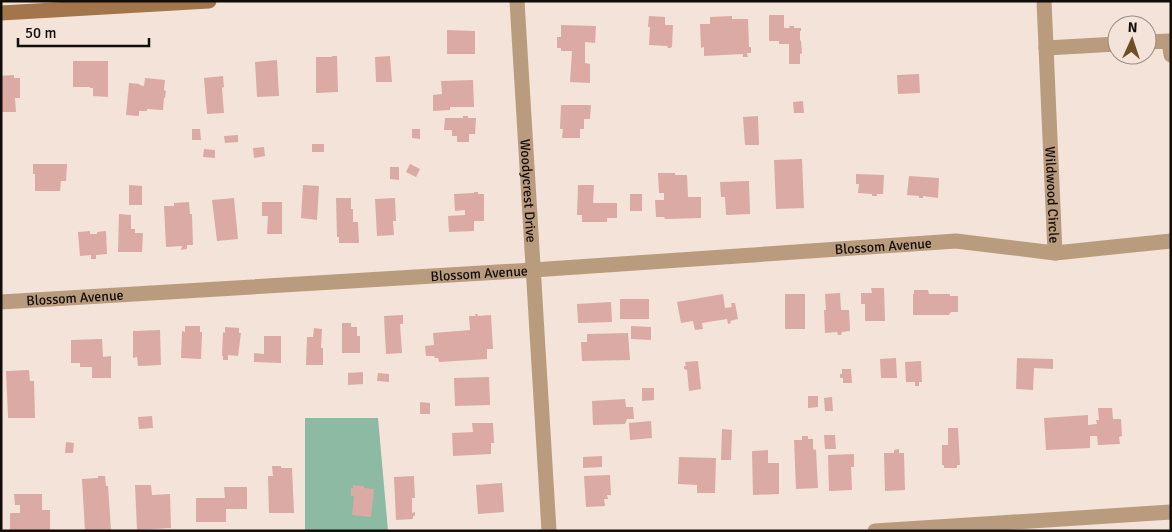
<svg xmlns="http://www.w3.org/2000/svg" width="1172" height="532" font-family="Signika,sans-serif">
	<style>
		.forest { fill: #8cbaa2 }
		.building { fill: #dcaaa4 }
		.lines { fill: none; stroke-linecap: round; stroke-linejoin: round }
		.street { stroke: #b99b7e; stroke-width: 15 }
		.secondary { stroke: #a2764a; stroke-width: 15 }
		.labels { text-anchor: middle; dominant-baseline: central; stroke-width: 4; stroke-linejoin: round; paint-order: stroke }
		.street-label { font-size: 14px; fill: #120d09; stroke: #f3e3d8 }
	</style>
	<rect width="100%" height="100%" fill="#f3e3d8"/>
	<path class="forest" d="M305,418H378L388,531H305Z"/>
	<path class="building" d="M769,15H784V28H790L789,26H794V28H801V31H800V40L801,41L802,53L800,54V64H789V44H779V41H769Z
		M649,16L665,17V25H673L672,47H671V48H668L667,46L649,45L650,27H648Z
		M732,16V19H748L749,47H751V53H747L748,57H743V54L704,56V47L701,48L700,24H710V17Z
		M561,25L596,26L595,43L585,42V63L590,64V83L570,82L572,51H561V48H557V37H561Z
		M447,30L475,31V54H447Z
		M332,56H337L338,92L316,93V57H332Z
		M390,56L392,82H376L375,57Z
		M277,60L279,96L257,97L255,62Z
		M73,61H108V97L93,96V88H90V87H73Z
		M919,74L920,93L898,94L897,75Z
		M14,75V78H20V98H15L16,112H1V76Z
		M223,76L224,87L222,88L224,113L207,114L204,78Z
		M145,78L165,80L164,90L166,91L165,98H164L163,110L147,109V111H139V116L126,115L129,83L140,84L139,85L144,86Z
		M473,80L474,107H450V110L433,111V95L442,94L441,81Z
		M803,101L804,113H794L793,102Z
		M561,105H591L590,119H584V129H580V138H562L563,129H560Z
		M463,116H468V118H476L475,134H469V142H457V136H452V130H444L445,118H463Z
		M758,116L759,145H745L743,117Z
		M192,129H200L201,140H192Z
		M412,129H420V139L412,138Z
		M238,135V142L225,143L224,136Z
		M312,144H324V152H312Z
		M264,147L265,156L254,158L253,148Z
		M204,149L215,150V158L203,157Z
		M802,159L804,208L776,209L774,160Z
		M33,164H67L66,181H61L60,191H35V174H33Z
		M410,164L420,169L416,177L406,172Z
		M390,167H399V180L390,179Z
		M658,173H675V175H687L688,197H701V218L665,219L664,217H656L655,200H664V193H659Z
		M856,174L884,175L883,194H877V196H872V194L858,193L859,184H856Z
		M909,176L939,178L938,198L923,196V198H919V196L907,195Z
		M749,181L750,214L726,215L725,197H721L720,182Z
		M129,185L142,186V205H129Z
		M303,185L319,186L317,220L301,218Z
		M578,185H594L593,203H617V218H607V222H582V215H577Z
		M474,192H478V194H484V221H474V231L449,232L448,216L465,215V210L455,211L454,194L474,193Z
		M630,194H642V211H630Z
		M234,198L238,239L217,241L212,200Z
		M336,198H351V209H353V222H358L359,243H339V237H337Z
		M395,198L396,221H393L394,235L377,236L375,199Z
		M189,202L190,214H192L193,245H187V249L181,250L182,246L166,247L164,206H174V203Z
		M262,202H282V234H267L268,216H262Z
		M119,214L131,215V229H135V233H143L142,252H118Z
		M90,231V234H97V232L106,231L107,254L96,255V259H91V255L80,256L78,232Z
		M871,288H884L885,321H865V304H861V293H872Z
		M914,290H928L929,294H950V296H958V312H951L949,315H913V294H914Z
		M840,293L841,310H849L850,331L842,332L841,335H838L837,332L825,333L824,310H826L825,294Z
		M723,294L725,308L732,307L731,303H735L738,319L730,321L731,323L728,324L727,319L702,323L703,329L695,330L693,321L681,323L677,302Z
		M785,294H805V329H785Z
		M620,299H649V319H620Z
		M611,302L612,322L578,323L577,304Z
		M475,314H477L478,316L491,315L493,349H487V359L439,362L438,358H435L434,356H426L425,346L434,345L433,333L470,330L469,316H476Z
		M403,315V324H400L402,353L386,354L384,316Z
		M342,323H351V327H357V336H360V353H342Z
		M185,326H200V332H202L201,359L181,358L182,331L185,332Z
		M631,326L651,327V340L631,339Z
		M225,327L239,328V333H241L238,356L228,355V360H223V356H222L223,332L225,333Z
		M314,328L322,329L321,348H323V365H306L307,337H313Z
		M160,330L161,365L138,366L137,357L133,358V331Z
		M628,333L630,360L582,361L581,342H587V334Z
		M264,336H281V363L254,362V353L264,354Z
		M102,339L103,357L111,356V378H92V367H80V363H71V340Z
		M896,358L897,378H881L880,359Z
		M1017,358L1053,359V369L1034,368L1033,390L1016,389Z
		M698,361L701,389L689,391L687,370L684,369V366H686L685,362Z
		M921,361L922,382H919V386H915V382H906L905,362Z
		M842,369H851L852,383H843V378H840V374H842Z
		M29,370L30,381H34L35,418H8L6,371Z
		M363,372V384L348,385V373Z
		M378,373L389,374V382L377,381Z
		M489,377L490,405L455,406L454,378Z
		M642,388H654V400L642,401Z
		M808,396H818V407L808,408Z
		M832,397L833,411H825L824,398Z
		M625,399L626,407H633L634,419H627L625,424L593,425L592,401Z
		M420,402L430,403V414H420Z
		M1098,408H1112L1113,419H1121L1122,436L1119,437L1120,444L1098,445L1097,436H1090V448L1046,450L1044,418L1088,415V425L1097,424L1096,420H1099Z
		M152,416L153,428L139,429L138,417Z
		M651,421L652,438L630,440L629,423Z
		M472,423H493L494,443H491V454L453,456L452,433L473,432Z
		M948,428H958L960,465H957V468H944V465H942V445H948Z
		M722,429L732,430L731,460H721Z
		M824,435H835L836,449H825Z
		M802,436H808V439H813V449L816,450L818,488L796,489L794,440H802Z
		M66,442L74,443L73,453H65Z
		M899,449V453H904L905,490L885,491L884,453H894V450Z
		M768,450V463H779V494L753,495L752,451Z
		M854,454V467H851L852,490L829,491L828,455Z
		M602,456V467L583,468V457Z
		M679,457L716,458L715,493H697V485L678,484Z
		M272,466H281V468H292L294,513H269L268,476H273Z
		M610,475L611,495H607L608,499H604L605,506L586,507L584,476Z
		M98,476H105L106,486H108L111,530L85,531L82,479L98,478Z
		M414,476L415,498H412V513L415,512V516H413V519L396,520L394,477Z
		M502,483L504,512L478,514L476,485Z
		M135,485H151L152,495L170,494L171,528L137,530Z
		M353,485L364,486V488L374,489L371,517L352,515L354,496H351V488H353Z
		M224,487H247V509H226V522H196V498H225Z
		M14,494H42V510H50V531H10V513H20V505H15Z"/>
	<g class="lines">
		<g class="street">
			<path id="s1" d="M517,1L549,531"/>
			<path id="s2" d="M1044,1L1055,253L1171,241"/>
			<path d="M1147,42L1169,41L1171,55"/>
			<path d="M1046,48L1117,44"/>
			<path id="s3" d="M1,302L533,270L956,241L1055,253"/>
			<path d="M875,531L1171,512"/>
		</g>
		<path class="secondary" d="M1,13L209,1"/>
	</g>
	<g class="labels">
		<g class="street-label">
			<text stroke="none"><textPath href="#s1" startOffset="190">Woodycrest Drive</textPath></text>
			<text stroke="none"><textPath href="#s2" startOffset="194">Wildwood Circle</textPath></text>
			<text stroke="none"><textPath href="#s3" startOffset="884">Blossom Avenue</textPath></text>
			<text stroke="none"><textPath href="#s3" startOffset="479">Blossom Avenue</textPath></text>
			<text stroke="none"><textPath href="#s3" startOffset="74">Blossom Avenue</textPath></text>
		</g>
	</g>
	<rect width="1172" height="532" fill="none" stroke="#120d09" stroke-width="5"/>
	<g transform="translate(1132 40) rotate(3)"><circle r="24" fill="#f3e3d8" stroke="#998d85"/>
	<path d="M0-4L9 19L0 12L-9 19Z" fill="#704e26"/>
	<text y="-8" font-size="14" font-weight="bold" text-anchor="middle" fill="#120d09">N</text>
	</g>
	<path d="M18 38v8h131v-8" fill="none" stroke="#120d09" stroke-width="2.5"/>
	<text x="25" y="38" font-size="15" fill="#120d09" stroke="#f3e3d8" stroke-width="4" paint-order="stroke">50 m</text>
</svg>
